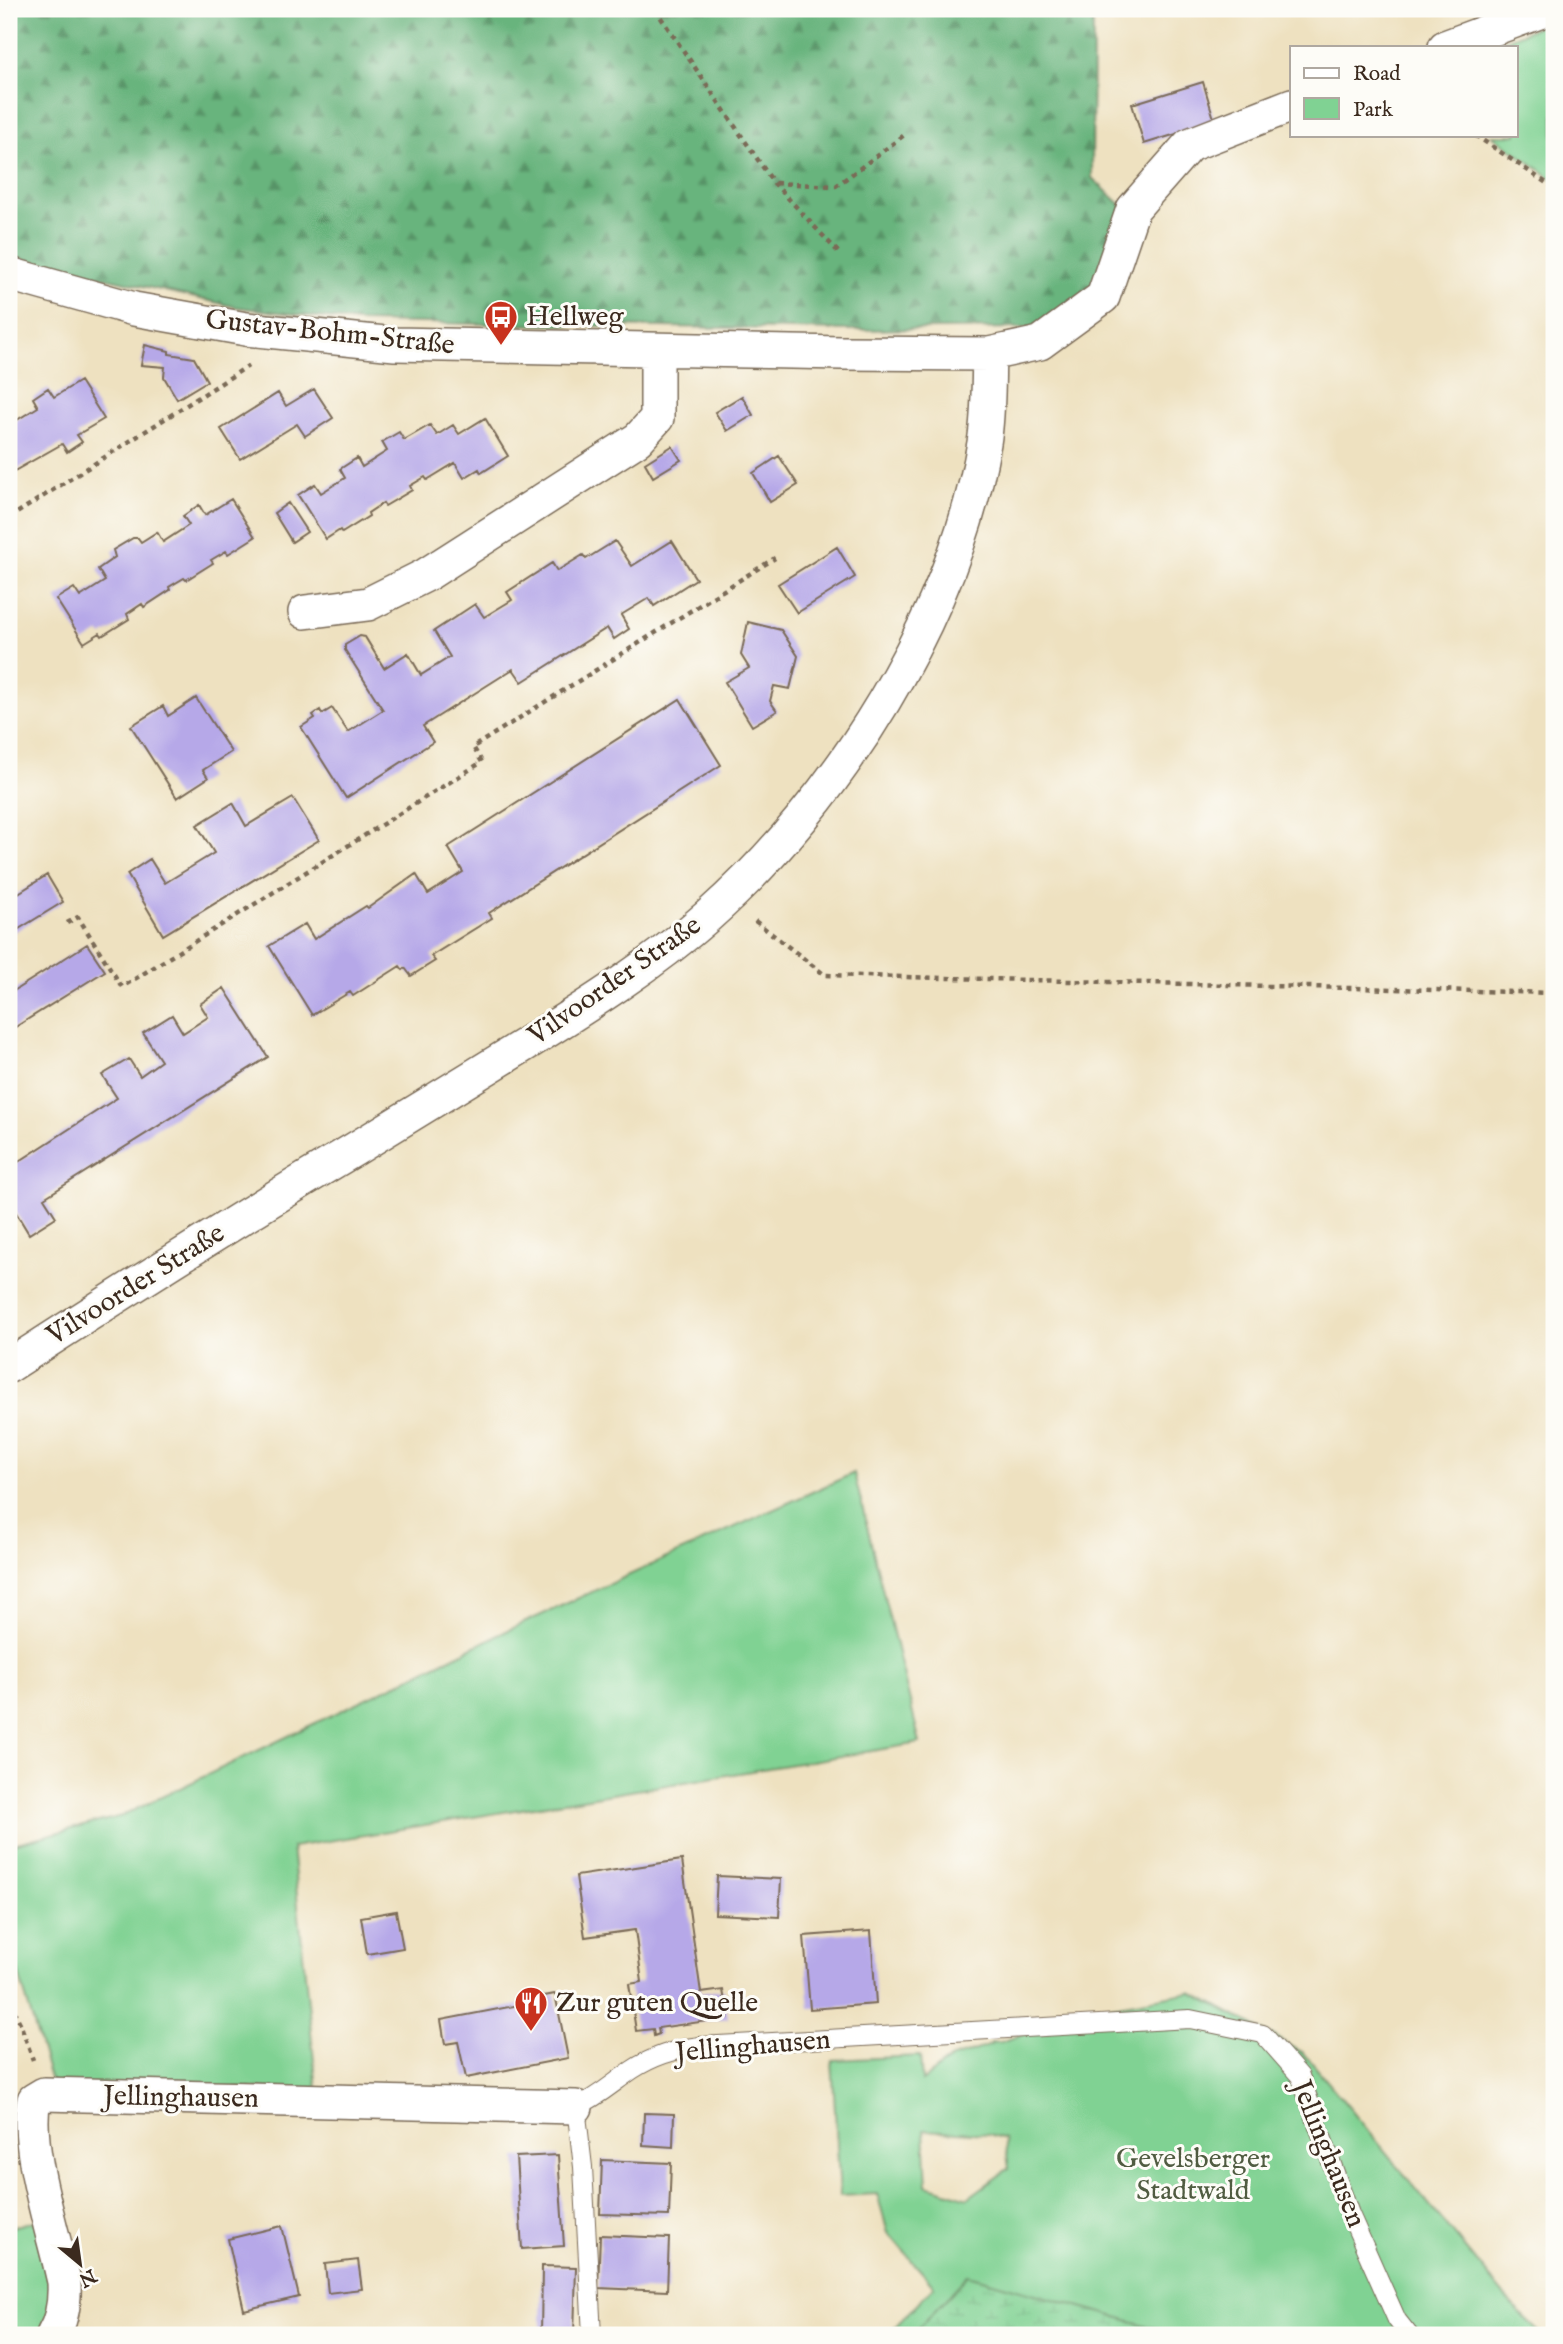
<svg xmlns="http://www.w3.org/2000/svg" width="1563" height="2344" font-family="'IM FELL English',serif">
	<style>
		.green { fill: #80d293; stroke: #5e7e58; stroke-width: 2; fill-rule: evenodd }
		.forest { fill: url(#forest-firs); stroke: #526f4e; stroke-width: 2 }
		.wetland { fill: url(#wetland-marsh); stroke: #5e7e58; stroke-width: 2 }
		.building { fill: #b6a8e8 }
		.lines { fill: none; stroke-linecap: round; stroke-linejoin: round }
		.lane-casing { stroke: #7a6a57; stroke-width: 20 }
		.street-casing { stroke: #7a6a57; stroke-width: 36 }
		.path { stroke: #7a6a57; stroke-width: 4.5; stroke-dasharray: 5 5; stroke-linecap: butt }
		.lane { stroke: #fff; stroke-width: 18 }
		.street { stroke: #fff; stroke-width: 33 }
		.labels { text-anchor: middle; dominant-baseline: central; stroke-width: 6; stroke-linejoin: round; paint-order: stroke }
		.poi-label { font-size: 28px; fill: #3b2a1e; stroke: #fdfcf7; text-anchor: start }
		.street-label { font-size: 28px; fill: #3b2a1e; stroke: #fdfcf7 }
		.park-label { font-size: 28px; fill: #505c41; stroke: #fdfcf7 }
	</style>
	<defs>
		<pattern id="forest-firs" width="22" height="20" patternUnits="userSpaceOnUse" patternTransform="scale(1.75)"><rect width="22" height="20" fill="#68b47d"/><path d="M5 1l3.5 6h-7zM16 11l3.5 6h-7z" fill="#579366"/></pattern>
		<pattern id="wetland-marsh" width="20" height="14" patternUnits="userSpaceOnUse" patternTransform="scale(1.75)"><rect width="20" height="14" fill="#80d293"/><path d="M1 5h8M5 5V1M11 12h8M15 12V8" fill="none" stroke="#70b47e"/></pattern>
	</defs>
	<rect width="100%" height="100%" fill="#fdfcf7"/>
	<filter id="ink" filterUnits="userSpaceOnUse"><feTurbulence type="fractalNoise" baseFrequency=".0143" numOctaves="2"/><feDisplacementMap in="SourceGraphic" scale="14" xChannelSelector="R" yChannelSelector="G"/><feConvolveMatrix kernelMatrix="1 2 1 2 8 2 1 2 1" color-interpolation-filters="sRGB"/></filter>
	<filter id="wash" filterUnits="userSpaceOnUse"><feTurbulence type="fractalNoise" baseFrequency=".00686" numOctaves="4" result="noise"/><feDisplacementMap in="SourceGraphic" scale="28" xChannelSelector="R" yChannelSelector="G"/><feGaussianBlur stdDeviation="1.57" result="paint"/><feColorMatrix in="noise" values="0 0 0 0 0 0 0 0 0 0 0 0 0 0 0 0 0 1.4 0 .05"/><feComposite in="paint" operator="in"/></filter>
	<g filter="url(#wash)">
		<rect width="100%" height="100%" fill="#eee1c0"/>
		<path class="green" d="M1554,20V180L1492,135H1516V47H1489Z
			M854,1473L920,1743L292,1847L317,2090L52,2085L9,1941V1845L122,1816L517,1626Z
			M1191,1992L1304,2053L1518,2312L1542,2335H887L934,2286L888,2233L877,2194L840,2196L832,2060L920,2056L922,2081L950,2059L991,2045V2043L1001,2042L1091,2010ZM924,2130L989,2134L1005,2139L1009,2168L968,2198L927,2185Z
			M41,2219L58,2302L40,2335H9V2228Z"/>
		<path class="forest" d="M9,9H1093L1092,178L1127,210L1094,299L1030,328L850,330L358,322L236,307L9,256Z"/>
		<path class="wetland" d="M968,2275L1180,2335H912Z"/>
		<g id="blocks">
			<path class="building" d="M1203,82L1215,122L1144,144L1132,104Z
				M145,345L169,351V354L194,358L207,381L177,399L164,377L165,367L141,365Z
				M80,381L104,419L77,435L82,442L67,452L62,444L9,474V417L12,423L38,407L33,398L48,388L54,397Z
				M314,389L333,418L305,436L297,424L240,459L221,429L278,393L286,406Z
				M742,396L753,415L727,431L715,412Z
				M485,418L508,456L481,473L479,469L464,478L455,463L427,480L425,477L410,486L412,490L385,506L383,503L368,513L369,516L342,533L340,530L326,539L298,495L315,484L321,493L345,478L340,469L357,458L362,467L387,451L382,442L399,432L404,440L430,425L437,435L453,425L459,434Z
				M672,446L681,460L653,477L645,463Z
				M779,456L798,485L770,502L753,473Z
				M231,499L255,537L228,554L226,551L211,560L213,563L186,580L184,578L169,587L170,590L144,607L142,604L127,614L129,619L102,636L100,633L84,643L56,599L74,588L80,597L105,581L98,569L115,557L113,550L133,538H138L141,542L157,532L163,542L189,525L183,516L199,505L205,515Z
				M288,503L307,532L292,542L274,513Z
				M615,541L632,566L672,541L696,579L654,606L649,598L621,615L629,629L614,639L607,628L522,682L513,669L423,726L433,742L346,798L301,727L315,718L313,715L320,710L322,714L332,708L348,732L383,710L345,650V645L360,636L365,637L384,668L408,653L421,675L450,657L434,631L475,604L484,617L512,600L507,592L552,563L557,571L583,555L586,559Z
				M837,547L855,577L797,613L778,584Z
				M748,622L781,630L798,656L790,689L774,686L770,701L777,711L752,726L725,682L749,668L741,655Z
				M196,698L231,752L203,770L208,778L177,798L131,726L163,706L168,716Z
				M680,699L721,765L489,913L492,918L431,956L435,961L411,976L405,968L403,970L400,966L353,996L350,992L312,1015L269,946L305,924L314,939L366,906L368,908L416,874L428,894L463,872L448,847Z
				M293,798L319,840L163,935L127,874L150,859L165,883L214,853L197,825L233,803L246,826Z
				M47,875L63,902L9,935V899Z
				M87,944L105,971L9,1031V994Z
				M224,988L268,1057L44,1198L56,1217L29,1234L9,1201V1168L117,1098L102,1075L129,1059L140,1076L161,1061L143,1033L172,1015L183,1033L208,1017L200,1004Z
				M682,1860L701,1993L723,1990L728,2018L658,2028L659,2034L654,2036L653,2029L636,2031L629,1984L642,1982L635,1930L585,1937L576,1876Z
				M717,1876L781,1879L779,1917L715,1914Z
				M396,1911L403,1948L367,1954L361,1917Z
				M871,1931L876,2004L810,2009L804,1936Z
				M555,1994L568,2058L466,2078L458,2042L445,2044L441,2020L524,2004L523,2000Z
				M644,2113L674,2114L673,2147L643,2145Z
				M558,2155L564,2246L522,2249L516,2157Z
				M602,2160L671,2163L669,2216L600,2214Z
				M282,2226L299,2297L244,2310L228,2239Z
				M600,2235L669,2238L667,2291L598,2288Z
				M358,2260L362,2289L328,2293L325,2264Z
				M542,2266L576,2267L574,2335H541Z"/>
		</g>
	</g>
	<g filter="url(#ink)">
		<use href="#blocks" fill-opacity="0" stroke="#7a6a57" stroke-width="2"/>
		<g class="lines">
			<defs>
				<path id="lane" d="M592,2335L583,2167L576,2107C598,2097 613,2083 632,2070C653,2056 676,2049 700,2046L1190,2019L1263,2034L1300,2076L1350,2214L1397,2320L1409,2335"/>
				<path id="street" d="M1445,47L1547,9
					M9,274L134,309L246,329L395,344L842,353L989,354L1040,343L1103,297L1133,209L1189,145L1292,105
					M305,612L368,604L426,575L638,439L657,418V350
					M9,1366C123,1292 238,1219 355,1149C412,1114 469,1079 526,1044C589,1005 652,965 708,916C839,800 954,617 984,443C989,414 988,383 989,354
					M53,2335C63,2318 65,2301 64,2282C54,2234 24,2146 34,2100L44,2094L576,2107"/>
			</defs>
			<use href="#lane" class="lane-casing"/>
			<use href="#street" class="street-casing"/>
			<path class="path" d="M655,9L773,182L840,254
				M1475,135L1554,188
				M775,183L836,186L907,133
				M9,518L248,366
				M755,921L825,975L1554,993
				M67,923L78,917L122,987L482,762L473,747L775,558
				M9,2001L20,2023L33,2060"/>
			<use href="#lane" class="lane"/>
			<use href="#street" class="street"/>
		</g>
	</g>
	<defs>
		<symbol id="bus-pin" viewBox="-11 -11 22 30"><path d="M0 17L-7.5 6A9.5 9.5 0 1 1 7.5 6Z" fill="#c8321e" stroke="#fdfcf7"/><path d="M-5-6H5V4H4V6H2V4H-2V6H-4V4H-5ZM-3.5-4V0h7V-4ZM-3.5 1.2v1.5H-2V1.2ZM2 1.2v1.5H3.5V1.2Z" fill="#fff"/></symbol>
		<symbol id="restaurant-pin" viewBox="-11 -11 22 30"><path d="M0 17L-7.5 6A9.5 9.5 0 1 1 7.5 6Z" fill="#c8321e" stroke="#fdfcf7"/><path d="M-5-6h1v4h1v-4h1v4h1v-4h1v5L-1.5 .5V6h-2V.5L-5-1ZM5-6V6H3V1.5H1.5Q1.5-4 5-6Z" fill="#fff"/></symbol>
	</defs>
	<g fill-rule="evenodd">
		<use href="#bus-pin" x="482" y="298" width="38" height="52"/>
		<use href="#restaurant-pin" x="512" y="1984" width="38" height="52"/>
	</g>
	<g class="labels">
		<g class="poi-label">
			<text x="526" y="317">Hellweg</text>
			<text x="556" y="2003">Zur guten Quelle</text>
		</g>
		<g class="street-label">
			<text transform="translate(330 333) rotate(6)">Gustav-Bohm-Straße</text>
			<text transform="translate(615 981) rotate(-35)">Vilvoorder Straße</text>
			<text transform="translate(136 1285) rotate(-32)">Vilvoorder Straße</text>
			<text transform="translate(753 2047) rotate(-5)">Jellinghausen</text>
			<text transform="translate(181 2098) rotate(1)">Jellinghausen</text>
			<text transform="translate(1328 2154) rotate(68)">Jellinghausen</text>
		</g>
		<g class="park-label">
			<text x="1193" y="2159">Gevelsberger<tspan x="1193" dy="32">Stadtwald</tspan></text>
		</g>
	</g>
	<rect width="1563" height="2344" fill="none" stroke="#fdfcf7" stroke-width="35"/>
	<rect x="1290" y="46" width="228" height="91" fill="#fdfcf7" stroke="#afa8a0" stroke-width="2"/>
	<rect x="1304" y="68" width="35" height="10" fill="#ffffff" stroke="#afa8a0" stroke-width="2"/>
	<text x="1353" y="80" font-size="21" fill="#3b2a1e">Road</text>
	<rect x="1304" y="98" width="35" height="21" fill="#80d293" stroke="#afa8a0" stroke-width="2"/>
	<text x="1353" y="116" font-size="21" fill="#3b2a1e">Park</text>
	<g transform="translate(80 2264) rotate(151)" stroke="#fdfcf7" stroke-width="5" paint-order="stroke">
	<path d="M0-5L12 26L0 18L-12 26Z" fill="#3b2a1e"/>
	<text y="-10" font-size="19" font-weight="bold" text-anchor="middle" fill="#3b2a1e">N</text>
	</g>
</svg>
